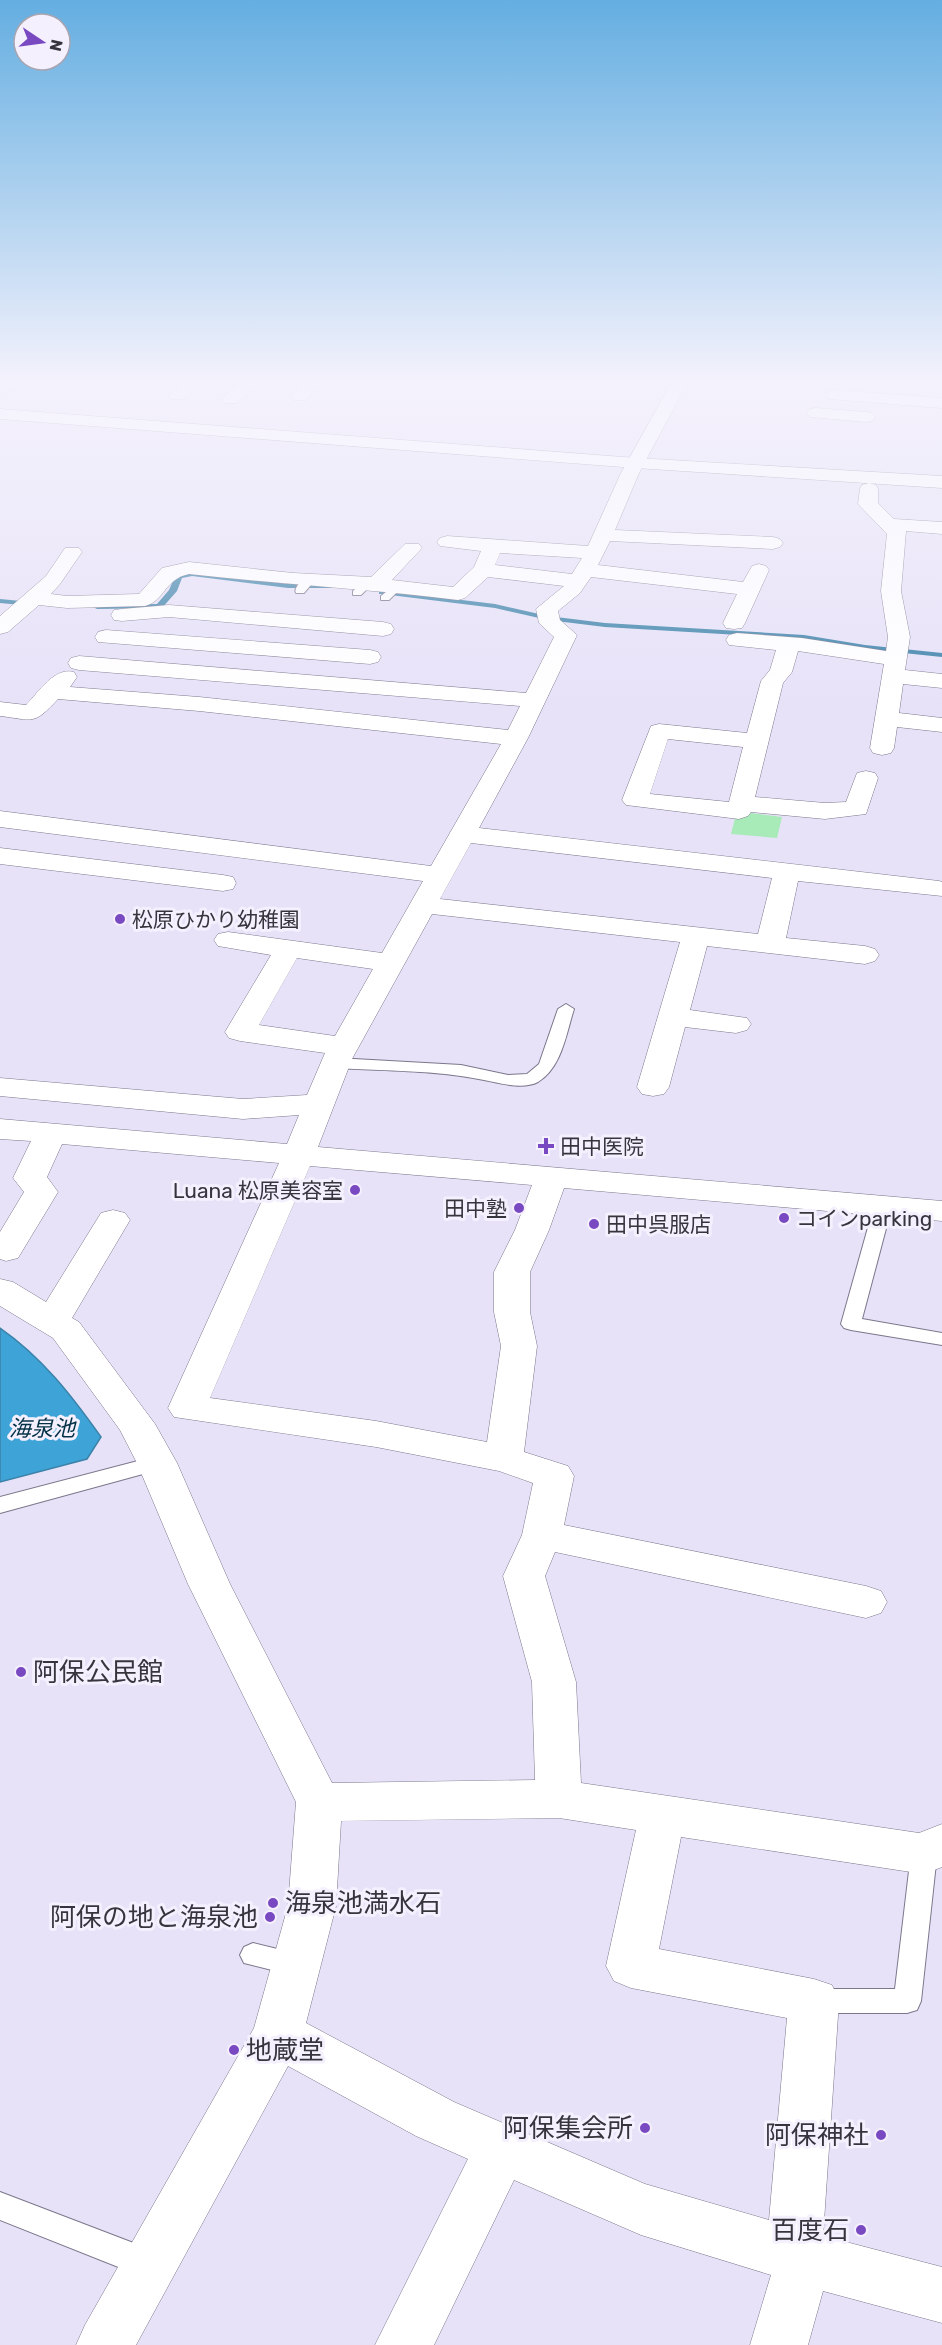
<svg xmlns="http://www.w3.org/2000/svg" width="942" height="2345" font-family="Rubik,'Noto Sans JP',sans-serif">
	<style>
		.green { fill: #a8ebb8 }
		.water { fill: #3ea4d7; stroke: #3c82a9; stroke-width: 1.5 }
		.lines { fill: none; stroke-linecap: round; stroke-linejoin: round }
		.stream { fill: #3c82a9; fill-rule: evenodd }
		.service-casing { stroke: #7c778b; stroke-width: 2 }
		.minor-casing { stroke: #7c778b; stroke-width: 1 }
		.trunk-casing { stroke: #7c778b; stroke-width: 1 }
		.service { fill: #fff; fill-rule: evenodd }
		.minor { fill: #fff; fill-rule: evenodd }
		.trunk { fill: #fff; fill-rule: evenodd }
		.poi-dot { fill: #7949c1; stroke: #f4f0fe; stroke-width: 2 }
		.labels { text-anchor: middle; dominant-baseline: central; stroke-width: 6; stroke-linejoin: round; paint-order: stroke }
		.poi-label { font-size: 21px; fill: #36343d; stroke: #f4f0fe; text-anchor: start }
		.water-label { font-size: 22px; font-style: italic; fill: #023044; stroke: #f4f0fe }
		.near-poi-label { font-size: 26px; fill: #36343d; stroke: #f4f0fe; text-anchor: end }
	</style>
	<rect width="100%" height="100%" fill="#e7e2f8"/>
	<path class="green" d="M751,813L782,817L777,838L731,834L735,818Z"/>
	<path class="water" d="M0,1328C42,1357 72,1396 101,1437L87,1459L0,1482Z"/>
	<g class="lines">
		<path class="stream" d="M192,572L288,584H335L339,586L335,588H288L192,576L182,578L177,591L162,608L97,609L93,607L97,605L157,604L169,590L176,574Z
			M379,590L495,604L548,616L605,623L804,635L865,645L942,653V657L865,649L804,639L605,627L548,620L495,608L382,594H379Z
			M0,599L32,602L36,604L32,606L0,603Z"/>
		<defs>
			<path id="service" d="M309,577L313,578L315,580L304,593H296C293,588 303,578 309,577Z
				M366,581L370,582V586L361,595H353V591Z
				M396,584L400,585V589L389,600H381V596Z
				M566,1004L574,1009C566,1034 562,1067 538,1082C523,1090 499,1083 484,1080C436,1070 385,1071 336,1068L328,1063L336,1058L461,1065L508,1075L527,1074L539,1064L558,1009Z
				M883,1200L889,1202L892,1206L862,1319L942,1333V1345L851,1330L844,1328L841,1324L874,1206L877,1202Z
				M157,1456L165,1458L168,1463L165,1468L0,1513V1497Z
				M924,1843L933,1846L937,1854L921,2001L917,2010L907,2013H814L804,2010L800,2001L804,1992L814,1989H895L911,1854L915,1846Z
				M253,1943L306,1956L309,1964L306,1972L296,1976L244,1963L240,1955L244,1947Z
				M0,2192L157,2252L161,2263L157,2274L146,2278L0,2220Z"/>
			<path id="minor" d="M6,378H24L6,393L0,394V381Z
				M186,378H203L183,399H171L169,395Z
				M246,378H263L237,403H225L223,399L225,395Z
				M308,378H325L306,400H294L292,396Z
				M674,378H690L639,473L615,530L773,537L780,539L783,543L780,547L773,549L610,541L598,565L743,582L752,566L759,564L766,566L769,570L745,623L742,628L734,629L726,628L723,623L737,594L591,577L580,593L558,611L560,620L577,635L528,738L479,828L939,881L942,882V896L798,881L786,938L865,946L875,949L879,955L875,961L865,964L707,946L690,1010L747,1018L751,1024L747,1030L736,1033L685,1027L669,1087L664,1094L653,1096L642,1094L637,1087L680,942L432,914L352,1059L318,1147L942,1201V1221L564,1188L549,1230L530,1272V1312L537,1346L524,1452L568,1466L574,1476L564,1525L866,1586L881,1591L887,1602L881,1613L866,1618L555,1552L545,1576L576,1682L581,1783L919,1833L942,1824V1867L924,1874L681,1837L659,1949L814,1979L832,1985L839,2001L823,2236L942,2267V2323L823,2291L808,2345H750L771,2275L641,2235L514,2180L434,2345H375L468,2159L416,2136L288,2066L136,2345H76L85,2325L254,2028L288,1906L296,1802L188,1584L137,1463L120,1430L53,1338L0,1306V1279L13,1282L46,1302L101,1213L113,1210L125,1213L130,1220L72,1318L79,1322L155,1424L177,1463L230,1584L332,1783L535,1780L532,1682L503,1576L522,1535L533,1483L499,1471L376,1447L174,1417L168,1408L279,1163L62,1144L47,1177L58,1192L18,1258L6,1261L0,1259V1232L24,1192L13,1178L31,1141L0,1139V1119L287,1144L299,1115L243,1119L0,1096V1078L243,1099L307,1095L325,1053L240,1041L229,1038L225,1032L271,955L218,946L214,940L218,934L228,932L382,953L423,881L0,827V811L431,866L501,744L199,711L58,699C33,726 34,720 0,716V702L26,705C39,692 54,667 74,672L77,677L70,687L199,697L508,730L520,706L79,670L71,668L68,663L71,658L79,656L526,693L554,637L539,623L536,609L564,586L488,577L465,598L458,600C369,589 279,584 189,574C164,579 165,601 145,606L67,608L39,605L8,632L0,634V616L46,576L65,548H79L82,552L60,584L51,594L67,596L139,594L162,568L189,562L293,573L371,577L405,544H419L422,548L392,580L453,587L474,567L481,551L440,546L437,542L440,538L447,536L588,546L621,473ZM500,553L582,558L572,574L495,565ZM471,843L772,878L758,934L440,899ZM297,958L373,969L335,1036L259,1025ZM310,1166L532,1185L515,1230L494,1272V1312L501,1346L487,1442L376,1421L210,1398ZM559,1818L636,1830L606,1966L614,1981L631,1988L787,2018L769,2220L645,2184L454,2102L306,2023L336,1906L341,1821Z
				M835,390L942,398V408L829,399L827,395L829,391Z
				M816,408L866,412L872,413L875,417L872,421L866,422L810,417L807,413L810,409Z
				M869,483L876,485L878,489V503L894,519L942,522V534L906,531L901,591L910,637L905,670L942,674V688L903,684L899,713L942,718V732L897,727L894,748L891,753L882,755L873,753L870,748L884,664L798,651L792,672L783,683L755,797L825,803L846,802L857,773L866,771L875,773L878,778L866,814L825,819L751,812L748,816L739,819L626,805L622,800L651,726L659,724L747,733L761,681L770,670L776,650L729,645L726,640L729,635L737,633L802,638L886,651L888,637L881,591L887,534L858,504L860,489L862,485ZM668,739L743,747L729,802L650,794Z
				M169,605L383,622L391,624L394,629L391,634L383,636L169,617L122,621L114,620L111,615L114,610L122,609Z
				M106,630L370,650L378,652L381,657L378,662L370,664L98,642L95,637L98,632Z
				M0,848L223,875L233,877L236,883L233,889L223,891L0,864Z"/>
			<path id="trunk" d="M0,409L636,458L942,476V488L636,468L0,419Z"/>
		</defs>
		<use href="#service" class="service-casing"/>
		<use href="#minor" class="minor-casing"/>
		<use href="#trunk" class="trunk-casing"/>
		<use href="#service" class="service"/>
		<use href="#minor" class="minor"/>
		<use href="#trunk" class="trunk"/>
	</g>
	<linearGradient id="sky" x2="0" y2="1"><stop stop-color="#64aee1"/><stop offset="0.54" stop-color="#f4f2fc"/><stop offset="1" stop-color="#f4f2fc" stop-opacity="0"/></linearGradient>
	<rect width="942" height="706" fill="url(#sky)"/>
	<g class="poi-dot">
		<circle cx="120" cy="919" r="6"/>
		<path d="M543 1137h6v6h6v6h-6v6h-6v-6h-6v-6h6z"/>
		<circle cx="355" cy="1190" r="6"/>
		<circle cx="519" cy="1208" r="6"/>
		<circle cx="784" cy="1218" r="6"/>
		<circle cx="594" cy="1224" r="6"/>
		<circle cx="21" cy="1672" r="6"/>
		<circle cx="273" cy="1903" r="6"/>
		<circle cx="270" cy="1917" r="6"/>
		<circle cx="234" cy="2050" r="6"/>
		<circle cx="645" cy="2128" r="6"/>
		<circle cx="881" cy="2135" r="6"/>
		<circle cx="861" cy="2230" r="6"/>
	</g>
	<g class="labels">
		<g class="poi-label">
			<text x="132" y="919">松原ひかり幼稚園</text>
			<text x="560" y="1146">田中医院</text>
			<text x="343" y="1190" text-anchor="end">Luana 松原美容室</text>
			<text x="507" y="1208" text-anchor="end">田中塾</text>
			<text x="796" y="1218">コインparking</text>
			<text x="606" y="1224">田中呉服店</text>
		</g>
		<g class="water-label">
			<text x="42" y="1428">海泉池</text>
		</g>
		<g class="near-poi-label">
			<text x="33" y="1672" text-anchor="start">阿保公民館</text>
			<text x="285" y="1903" text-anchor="start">海泉池満水石</text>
			<text x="258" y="1917">阿保の地と海泉池</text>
			<text x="246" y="2050" text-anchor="start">地蔵堂</text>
			<text x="633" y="2128">阿保集会所</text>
			<text x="869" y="2135">阿保神社</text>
			<text x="849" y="2230">百度石</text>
		</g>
	</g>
	<g transform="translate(42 42) rotate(103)"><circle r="28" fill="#f4f0fe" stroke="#a8a5b1" stroke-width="1.5"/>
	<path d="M0-4.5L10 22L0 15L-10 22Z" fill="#7949c1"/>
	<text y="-9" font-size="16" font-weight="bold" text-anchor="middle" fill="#36343d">N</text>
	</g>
</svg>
